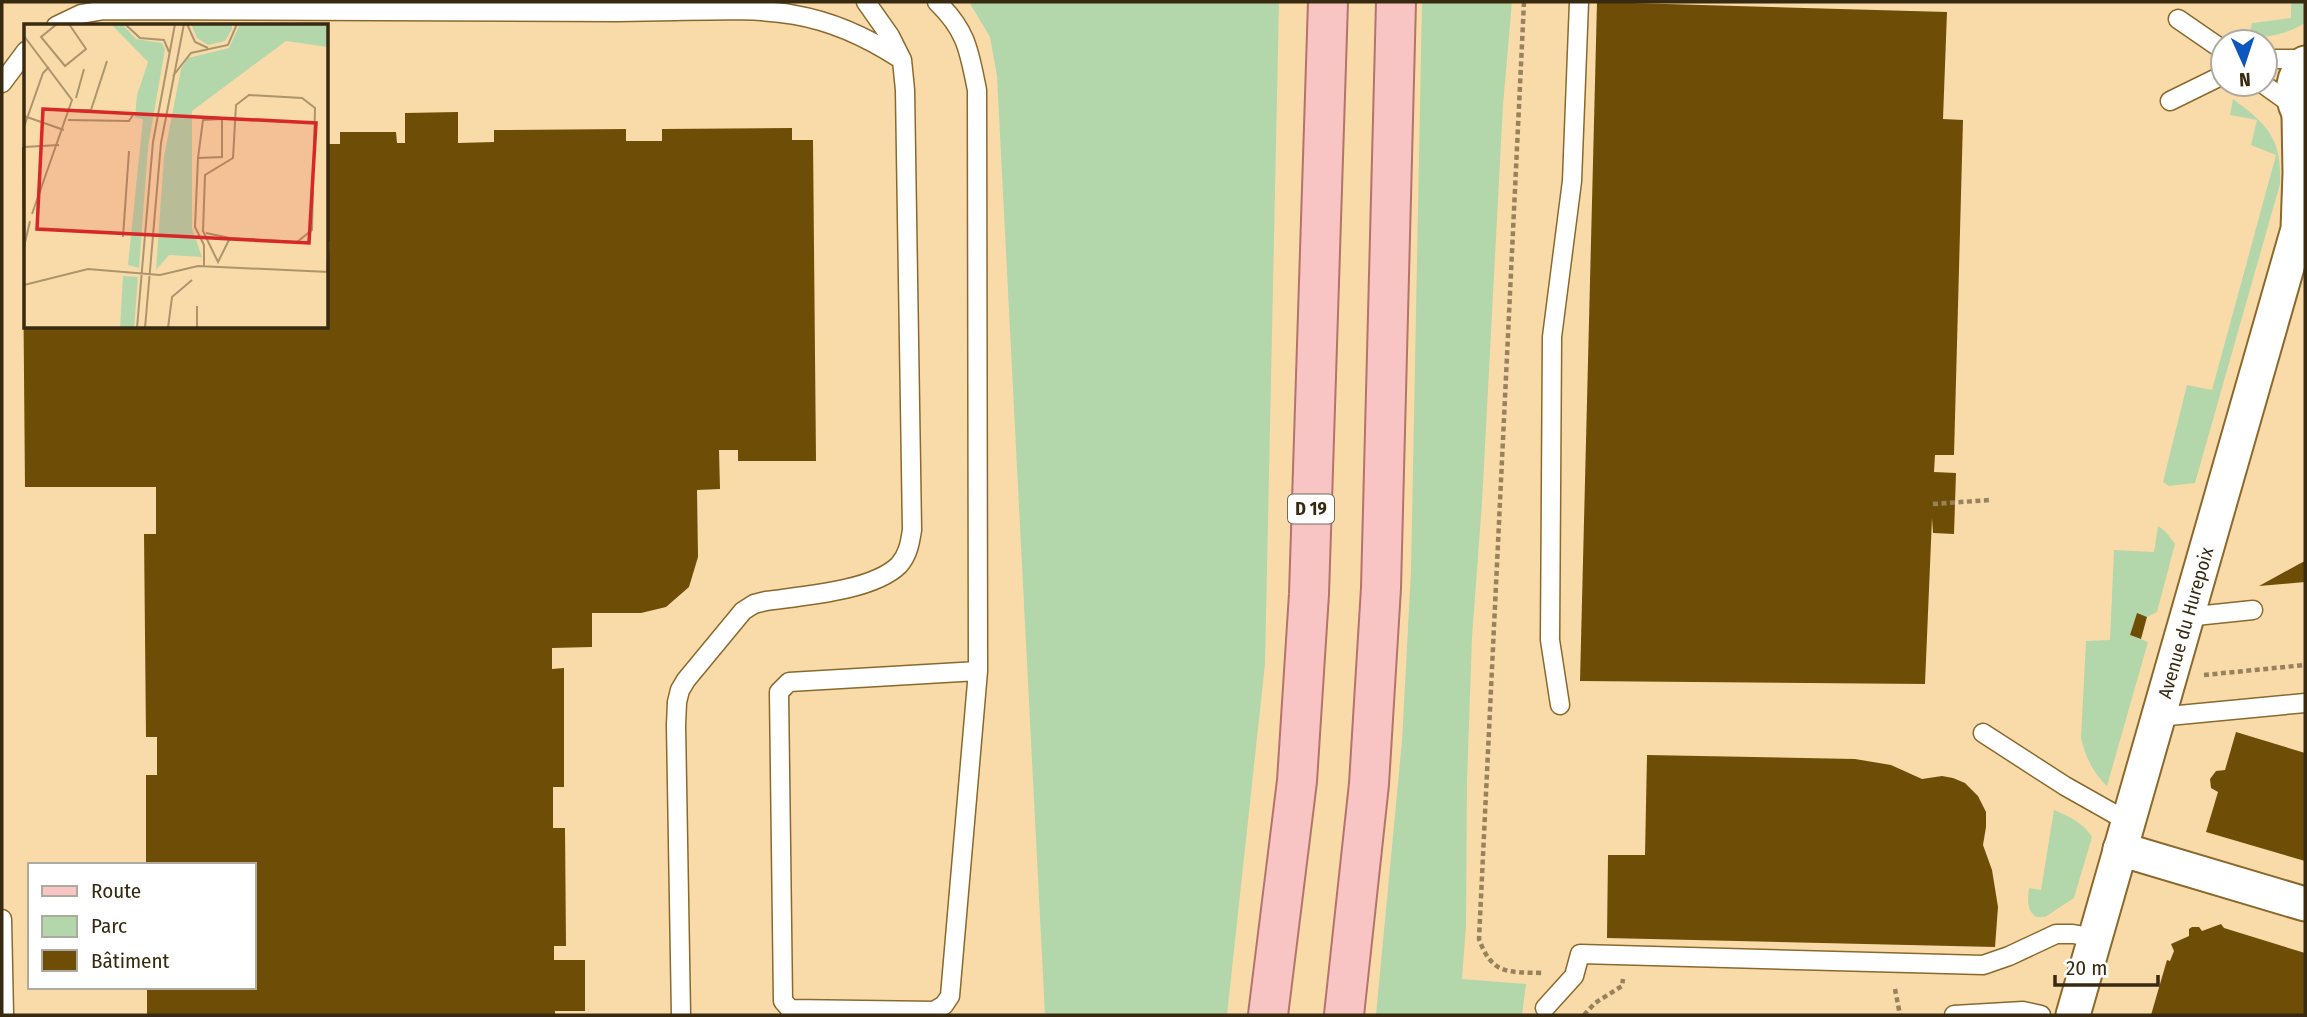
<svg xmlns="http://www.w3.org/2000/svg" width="2307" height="1017" font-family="'Fira Sans Condensed',sans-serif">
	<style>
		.green { fill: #b3d7ab }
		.building { fill: #6e4e07 }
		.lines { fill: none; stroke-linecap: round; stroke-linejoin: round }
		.lane-casing { stroke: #8b692c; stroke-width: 21 }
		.street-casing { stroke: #8b692c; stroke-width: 37 }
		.primary-casing { stroke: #b2746b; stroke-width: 42 }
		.path { stroke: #98825d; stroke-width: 4.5; stroke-dasharray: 5 3.5; stroke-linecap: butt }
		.lane { stroke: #fff; stroke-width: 18 }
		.street { stroke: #fff; stroke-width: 33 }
		.primary { stroke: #f8c4c4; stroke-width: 38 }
		.labels { text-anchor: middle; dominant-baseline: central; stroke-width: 7; stroke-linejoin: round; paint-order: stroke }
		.shield { fill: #fff; stroke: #746a58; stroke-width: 2 }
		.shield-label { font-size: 18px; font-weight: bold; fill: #382a10 }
		.street-label { font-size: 19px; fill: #382a10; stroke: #fff }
		.inset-road { fill: none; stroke: #ac946c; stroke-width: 2 }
		.view { fill: #d62828; fill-opacity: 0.15; stroke: #d62828; stroke-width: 3.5 }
		.inset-edge { fill: none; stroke: #382a10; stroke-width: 3.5 }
	</style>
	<rect width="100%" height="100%" fill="#f9dbaa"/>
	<path class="green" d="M969,2H1279L1265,664L1227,1015H1045L997,76L990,37Z
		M1422,2H1512L1503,105L1482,503L1472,637L1467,782L1466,926L1462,979L1526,984L1522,1015H1376L1402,741L1411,571Z
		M2291,2H2305V23C2288,34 2272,36 2252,38L2250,33L2252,23L2291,18Z
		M2233,99C2268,125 2282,139 2280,184L2195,483L2169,486L2163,482L2187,385L2212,390L2276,155L2251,145L2257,120L2230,115Z
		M2158,526L2166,532L2175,544L2157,612L2147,617L2137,614L2130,635L2148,642L2107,786C2093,773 2085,756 2081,738L2086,641L2110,640L2114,550L2154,552Z
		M2054,810C2069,816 2083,823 2092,837L2074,898L2045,917H2036C2026,909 2028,900 2029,888L2041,890Z"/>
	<path class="building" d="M1597,2L1947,12L1943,119L1963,120L1954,455H1935L1934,472L1956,473L1954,534L1933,533L1932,518L1925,684L1580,681Z
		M458,112V143L494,142V130L626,129V141H662V129L792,128V140H813L816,461H738V450H719L720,489L697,490L698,557L689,587L666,607L641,613H592V647L552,648V669L564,668V787H553V828H565L566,946H554V960H585V1011H555V1015L147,1014V987H254V865H146V775H157V737H146L144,534H156V487H25L22,147H26V327H327V144H340V132H396L397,143H405V113Z
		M2305,561V582L2259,586L2299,564Z
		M2137,613L2147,617L2141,639L2130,635Z
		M2236,732L2305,753V861L2206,832L2218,792L2211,788L2210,779L2216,771L2225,770Z
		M1647,755L1855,759L1891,765L1922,779L1942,776L1953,778L1965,783L1978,796L1986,812V827L1983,845L1992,870L1998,907L1995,947L1607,938L1608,855H1645Z
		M2221,924L2224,928L2305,953V1015H2151L2167,960L2170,961L2174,951L2171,944L2189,936V929L2192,927H2199L2202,931Z"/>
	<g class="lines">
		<defs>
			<path id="lane" d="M937,2C967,31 969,51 977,90L978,671L950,996L944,1005L934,1011L790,1009L783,1001L779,692L789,682L978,671
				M675,11C766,9 819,6 899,58
				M2178,19L2223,50
				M56,26L81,14L104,10L618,12L675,11L681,2
				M2265,59H2305
				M2,83L26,51
				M2263,84L2294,106
				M2170,101L2223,75
				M2186,617L2253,610
				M1560,705L1550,640L1552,337L1572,181L1579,2
				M2158,717L2305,703
				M1983,733L2065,786L2127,821
				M2,919L4,1015
				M1545,1008L1574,976L1580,954L1983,965L2009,956L2056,934H2073L2095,938
				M681,1015L676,725L677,702L680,690L686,680L743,611L754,604L766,601C802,596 873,591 899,565C908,555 910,543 912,530L905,90L902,60L890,36L866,2
				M1954,1015L2023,1011L2041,1015"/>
			<g id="street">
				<path d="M2305,63C2289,80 2290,104 2305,122"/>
				<path d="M2120,849L2305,904"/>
				<path id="s1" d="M2073,1015L2298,229L2300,173L2299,115"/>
			</g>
			<path id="primary" d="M1268,1015L1297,781L1309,594L1328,2
				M1344,1015L1369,784L1381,588L1396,2"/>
		</defs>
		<use href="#lane" class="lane-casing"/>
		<use href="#street" class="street-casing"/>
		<use href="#primary" class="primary-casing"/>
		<path class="path" d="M1524,2L1479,939C1492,975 1508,972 1542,973
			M1933,504L1990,500
			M2204,675L2305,665
			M1895,989L1900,1015
			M1584,1015L1595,1003L1622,986L1623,979"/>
		<use href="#lane" class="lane"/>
		<use href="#street" class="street"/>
		<use href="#primary" class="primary"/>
	</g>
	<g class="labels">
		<rect class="shield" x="1288" y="494.5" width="46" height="29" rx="5"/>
		<g class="shield-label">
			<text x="1311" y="509">D 19</text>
		</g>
		<g class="street-label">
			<text stroke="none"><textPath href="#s1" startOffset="408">Avenue du Hurepoix</textPath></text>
		</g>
	</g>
	<g transform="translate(24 24)">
		<rect width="304" height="304" fill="#f9dbaa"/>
		<path d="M87,0H98L112,15L138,19L141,25L124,123L115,244L104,241L119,95L111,94L113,71L124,38ZM167,0H208V5L201,17L184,21L173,14ZM216,0H304V23L262,17L168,87V204L178,233L145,231L132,246L140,133L157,45L164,34L205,24ZM99,252L114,253L110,304H96Z" fill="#b3d7ab"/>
		<path class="inset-road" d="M33,0L17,13L41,42L62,25L45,0M101,0L116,14L140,16L145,28M163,0L171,18L184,24M0,12L48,76L8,190M149,52L167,29L204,21L213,0M225,71L278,74L291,84L288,206L273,218L206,214L194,238L179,207L181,151L209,134L212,81ZM52,74L60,45M47,86H67L83,37M0,92L40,106M44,96L105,97L109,91M0,103L19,49L25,43M0,123L35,121M174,134L198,133V95L179,96L174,134L171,203L180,221V243M182,209L206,214M99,213L105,127M0,223L6,197M303,248L305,218M0,261L64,245L136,251L174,242L305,248M113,304L129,118L151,0M121,304L137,119L160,0M144,304L148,273L168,256M173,304V282"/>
		<path class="view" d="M19,85L292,99L285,219L13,205Z"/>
		<rect width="304" height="304" class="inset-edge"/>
	</g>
	<rect width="2307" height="1017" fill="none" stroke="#382a10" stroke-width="7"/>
	<rect x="28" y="863" width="228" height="126" fill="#ffffff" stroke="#afaa9f" stroke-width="2"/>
	<rect x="42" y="886" width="35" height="10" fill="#f8c4c4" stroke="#afaa9f" stroke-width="2"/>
	<text x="91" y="898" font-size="21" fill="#382a10">Route</text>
	<rect x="42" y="916" width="35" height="21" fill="#b3d7ab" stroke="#afaa9f" stroke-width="2"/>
	<text x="91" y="933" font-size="21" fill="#382a10">Parc</text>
	<rect x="42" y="950" width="35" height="21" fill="#6e4e07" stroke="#afaa9f" stroke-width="2"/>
	<text x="91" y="968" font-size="21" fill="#382a10">Bâtiment</text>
	<g transform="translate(2244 63) rotate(177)"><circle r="33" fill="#ffffff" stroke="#afaa9f" stroke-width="2"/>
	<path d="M0-5L12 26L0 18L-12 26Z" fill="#0d55bf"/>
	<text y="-10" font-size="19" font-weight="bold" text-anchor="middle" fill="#382a10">N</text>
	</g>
	<path d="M2055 975v10h103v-10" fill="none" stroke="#382a10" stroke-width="3.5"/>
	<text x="2066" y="975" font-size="21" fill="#382a10" stroke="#ffffff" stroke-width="5" paint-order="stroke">20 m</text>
</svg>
